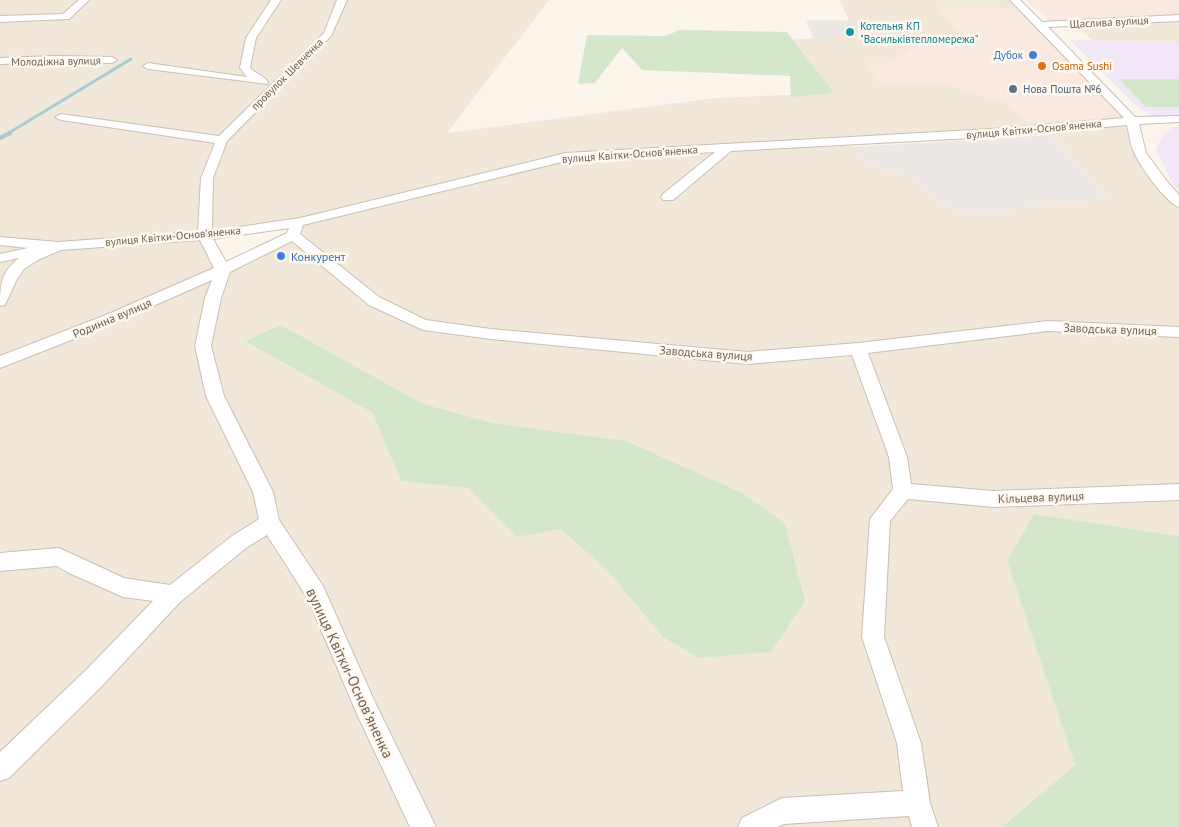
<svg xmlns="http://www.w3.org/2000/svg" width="1179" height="827" font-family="'PT Sans',sans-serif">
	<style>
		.residential { fill: #f2e8da; fill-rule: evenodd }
		.commercial { fill: #fae9e0 }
		.industrial { fill: #ede8e3 }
		.education { fill: #f2e7f7 }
		.green { fill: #d5e7ca }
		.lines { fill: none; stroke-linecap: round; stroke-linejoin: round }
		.stream-far1 { stroke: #a8cbd4; stroke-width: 3 }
		.stream { stroke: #a8cbd4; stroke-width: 4.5 }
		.minor-casing { stroke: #ccbeb2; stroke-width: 2 }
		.minor { fill: #fff; fill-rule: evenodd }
		.culture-dot { fill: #0f9aa8; stroke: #fdf9f1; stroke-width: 2 }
		.shop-dot { fill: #3f7fe0; stroke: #fdf9f1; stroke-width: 2 }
		.food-dot { fill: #e8710a; stroke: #fdf9f1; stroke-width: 2 }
		.service-dot { fill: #5c6f8a; stroke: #fdf9f1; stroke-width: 2 }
		.labels { text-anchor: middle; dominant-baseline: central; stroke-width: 5; stroke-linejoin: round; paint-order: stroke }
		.far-street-label { font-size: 11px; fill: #745f50; stroke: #fdf9f1 }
		.far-culture-label { font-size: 11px; fill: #0d838f; stroke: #fdf9f1; text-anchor: start }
		.far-shop-label { font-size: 11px; fill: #366cbe; stroke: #fdf9f1; text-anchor: end }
		.far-food-label { font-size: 11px; fill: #c56008; stroke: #fdf9f1; text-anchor: start }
		.far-service-label { font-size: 11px; fill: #4e5e75; stroke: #fdf9f1; text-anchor: start }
		.shop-label { font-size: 12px; fill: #366cbe; stroke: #fdf9f1; text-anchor: start }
		.street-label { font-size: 12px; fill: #745f50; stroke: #fdf9f1 }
		.near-street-label { font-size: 15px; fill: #745f50; stroke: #fdf9f1 }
	</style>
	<rect width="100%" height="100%" fill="#fbf5eb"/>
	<path class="residential" d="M0,0H549L447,133L715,98L833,93L793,40L813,38L887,21H849L840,0H1015L1132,121L1140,153L1179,203V536L1034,514L1007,561L1075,765L1002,827H0ZM1046,129L1109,199L1055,202L995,212L952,210L908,176L863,162L852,147L841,142ZM299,222L293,235L223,270L205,236Z
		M1179,18V42L1094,41L1073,24Z"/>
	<path class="commercial" d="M1026,0H1179V17L1051,23Z
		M939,7L1023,8L1128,116L1027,123L1006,103L947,84L878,82L868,63H892L912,46L968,45Z"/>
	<path class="industrial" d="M806,20L887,21L897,38H813Z
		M1051,135L1109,199L1055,202L995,212L952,210L908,176L863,162L852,147Z"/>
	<path class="education" d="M1070,40L1179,42V115L1153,116L1141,110Z
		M1174,127H1179V191L1173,184L1156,150L1163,135Z"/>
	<path class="green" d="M679,30L787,32L834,93L791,97L790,76L642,70L622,48L595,83L578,84L587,35L666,36Z
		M1119,79H1179V107H1146Z
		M281,325L423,404L492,423L626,441L740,492L785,523L805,601L771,652L699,658L663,637L609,572L561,529L516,537L469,488L401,481L373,413L245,341Z
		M1034,514L1179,536V827H1002L1075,765L1007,561Z"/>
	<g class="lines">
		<path class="stream-far1" d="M7,134L131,59"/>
		<path class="stream" d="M0,138L10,133"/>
		<defs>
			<path id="minor" d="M79,0H89L69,19L0,22V16L63,14Z
				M271,0H281L256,38L250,68C256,74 264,76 268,82L267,84L148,69L143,66L148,63L247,77L240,68L246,38Z
				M337,0H347L331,36L227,141L213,178L212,231L300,218L566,153L1008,128L1124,118L1010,0H1020L1042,22L1179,15V21L1048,27L1135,117L1179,116V122L1139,124L1146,153L1166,180L1179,195V207C1167,204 1138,164 1134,152C1130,144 1129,134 1127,125L1008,136L731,151L673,200H663L661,197L663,194L715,152L566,161L303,225L300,234L379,297L426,320L491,329L747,352L858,343L1048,321L1179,327V337L1048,331L868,353L907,457L911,484L994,491L1179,484V500L994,507L908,499L890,521L884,637L921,743L930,803L938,827H912L909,816L784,824L778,827H738L742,818L782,798L903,791L897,743L862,637L870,519L893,489L889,457L852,355L747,364L491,339L423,330L369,305L292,241L230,272L221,298L211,346L224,396L273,492L279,520L323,586L373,698L436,827H410L357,714L308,599L267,535L246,548L180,602L101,687L9,778L0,781V752L85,671L153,601L123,597L69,573L57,566L0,571V553L59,548L124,578L170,585L232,536L259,519L253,492L206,396L195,346L205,298L212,280L117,322L0,368V356L106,315L214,268L200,240L61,250L38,260L24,269L17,279L5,305L0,306C0,284 1,272 19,258L0,262V254L28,248L0,245V237L58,242L198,232L201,178L215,143L61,120L55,117L61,114L219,136L324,33ZM289,228L287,233L226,262L213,239Z
				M53,56L112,57L117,60L112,63L53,62L0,64V58Z"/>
		</defs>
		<use href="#minor" class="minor-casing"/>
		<use href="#minor" class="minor"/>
	</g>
	<circle class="culture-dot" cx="850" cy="32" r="5"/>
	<g class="shop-dot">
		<circle cx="1033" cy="55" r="5"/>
		<circle cx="281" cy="256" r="5"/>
	</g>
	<circle class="food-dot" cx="1042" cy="66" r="5"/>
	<circle class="service-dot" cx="1013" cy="89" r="5"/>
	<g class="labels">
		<g class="far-street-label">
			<text transform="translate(1109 22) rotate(-3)">Щаслива вулиця</text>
			<text transform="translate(56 61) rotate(-1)">Молодіжна вулиця</text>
			<text transform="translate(287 74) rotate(-45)">провулок Шевченка</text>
			<text transform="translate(1034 129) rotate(-5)">вулиця Квітки-Основʼяненка</text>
			<text transform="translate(630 154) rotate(-4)">вулиця Квітки-Основʼяненка</text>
			<text transform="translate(173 236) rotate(-5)">вулиця Квітки-Основʼяненка</text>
		</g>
		<g class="far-culture-label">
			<text x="860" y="26">Котельня КП<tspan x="860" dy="13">"Васильківтепломережа"</tspan></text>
		</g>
		<g class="far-shop-label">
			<text x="1023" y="55">Дубок</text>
		</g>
		<g class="far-food-label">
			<text x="1052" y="66">Osama Sushi</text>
		</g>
		<g class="far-service-label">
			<text x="1023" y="89">Нова Пошта №6</text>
		</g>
		<g class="shop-label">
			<text x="291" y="256">Конкурент</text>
		</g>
		<g class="street-label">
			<text transform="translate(112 318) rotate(-23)">Родинна вулиця</text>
			<text transform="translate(1110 329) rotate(2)">Заводська вулиця</text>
			<text transform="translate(706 353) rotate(4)">Заводська вулиця</text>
			<text transform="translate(1041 497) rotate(-2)">Кільцева вулиця</text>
		</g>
		<g class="near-street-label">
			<text transform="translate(350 673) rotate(65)">вулиця Квітки-Основʼяненка</text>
		</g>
	</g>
</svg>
